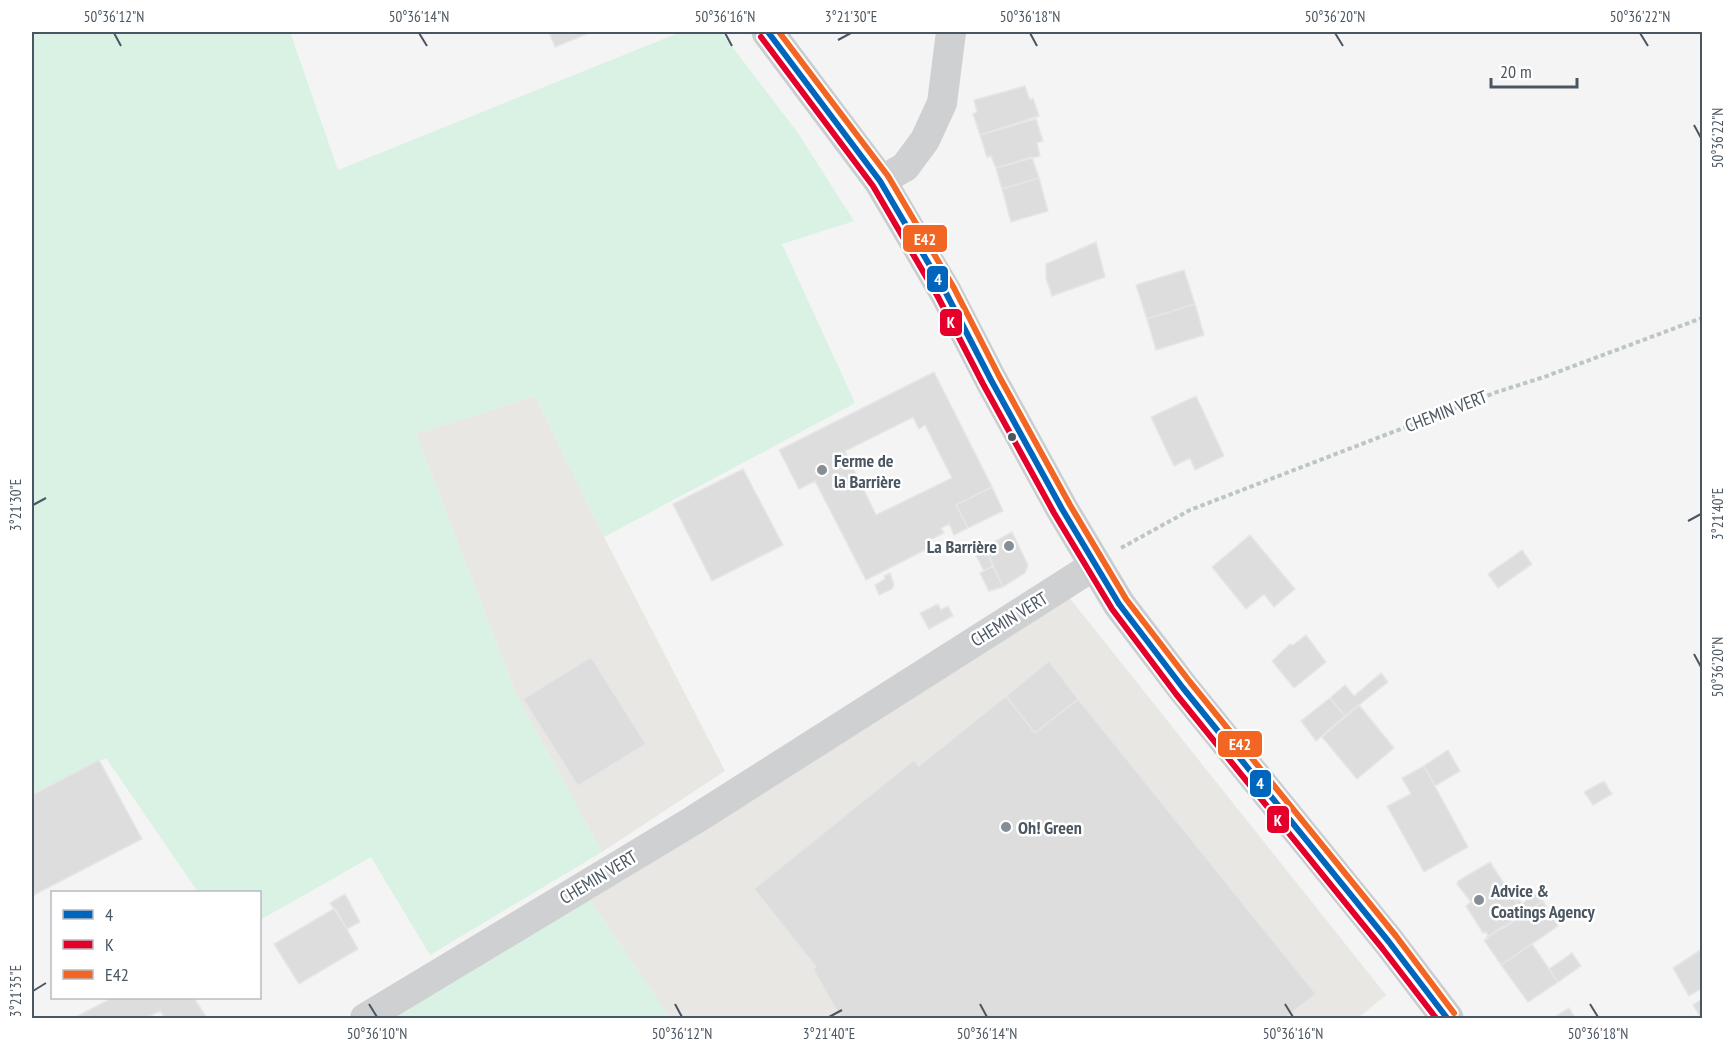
<svg xmlns="http://www.w3.org/2000/svg" width="1734" height="1050" font-family="'PT Sans Narrow',sans-serif">
	<style>
		.commercial { fill: #e8e7e3 }
		.green { fill: #d9f2e3 }
		.building { fill: #ddddde; stroke: #e5e6e7; stroke-width: 1.5; fill-rule: evenodd }
		.lines { fill: none; stroke-linecap: round; stroke-linejoin: round }
		.path { stroke: #bcc7c4; stroke-width: 4; stroke-dasharray: 4.5 3; stroke-linecap: butt }
		.minor { stroke: #ced0d2; stroke-width: 30 }
		.major { stroke: #caced1; stroke-width: 33 }
		.bus-1-casing { stroke: #fff; stroke-width: 10 }
		.bus-2-casing { stroke: #fff; stroke-width: 10 }
		.bus-3-casing { stroke: #fff; stroke-width: 10 }
		.bus-1 { stroke: #0065bd; stroke-width: 6 }
		.bus-2 { stroke: #e4002b; stroke-width: 6 }
		.bus-3 { stroke: #f26522; stroke-width: 6 }
		.ticks { fill: none; stroke: #4a5661; stroke-width: 2 }
		.bus-dot { fill: #4a5661; stroke: #fff; stroke-width: 2 }
		.poi-dot { fill: #868d94; stroke: #fff; stroke-width: 2 }
		.labels { text-anchor: middle; dominant-baseline: central; stroke-width: 5; stroke-linejoin: round; paint-order: stroke }
		.street-label { font-size: 18px; fill: #4a5661; stroke: #fff }
		.poi-label { font-size: 18px; font-weight: bold; fill: #4a5661; stroke: #fff; text-anchor: start }
		.line-badge { stroke: #fff; stroke-width: 2 }
		.badge-label { font-size: 16px; text-anchor: middle; font-weight: bold; fill: #fff }
		.neatline { fill: none; stroke: #4a5661; stroke-width: 2 }
		.ticks-label { font-size: 15px; text-anchor: middle; fill: #4a5661 }
	</style>
	<rect width="100%" height="100%" fill="#f4f4f4"/>
	<path class="commercial" d="M535,396L604,537L725,771L602,852L517,696L416,434Z
		M1068,596L1386,995L1358,1018H670L581,887Z"/>
	<path class="green" d="M32,32H290L338,170L681,32H721L798,133L854,221L782,244L855,403L604,537L535,396L416,434L517,696L602,852L430,955L371,857L260,920V892H198L106,758L32,794Z
		M581,887L670,1018H365Z"/>
	<path class="building" d="M549,32H592L555,47Z
		M1025,86L1030,100L1033,98L1039,116L980,135L973,114L977,112L974,100Z
		M1036,119L1043,141L1037,143L1040,156L996,168L991,156L987,157L980,135Z
		M1032,157L1039,178L1002,189L996,168Z
		M1039,178L1048,211L1011,222L1002,189Z
		M1096,242L1105,277L1052,296L1046,278V264Z
		M1184,270L1195,304L1147,319L1136,285Z
		M1195,304L1204,335L1156,350L1147,319Z
		M934,372L992,487L956,505L968,528L954,535L949,524L941,528L944,533L928,541L931,547L866,580L815,481L799,489L779,450ZM913,417L919,429L925,425L952,478L876,515L845,451Z
		M1196,396L1224,456L1195,470L1190,458L1174,466L1151,417Z
		M743,469L783,545L712,581L673,504Z
		M992,487L1003,511L968,528L956,505Z
		M1012,532L1028,565L1025,573L1003,587L985,547Z
		M1250,535L1295,589L1274,607L1264,594L1246,609L1212,567Z
		M985,547L993,566L984,571L975,553Z
		M1522,550L1532,564L1498,588L1488,574Z
		M993,566L1003,587L989,591L980,573Z
		M890,573L894,585L892,589L879,595L875,585L885,579L884,576Z
		M938,604L941,610L948,606L953,616L929,629L920,613Z
		M1306,635L1326,662L1294,688L1272,661L1290,644L1293,645Z
		M591,657L646,744L578,786L523,699Z
		M1049,661L1078,699L1035,733L1006,696Z
		M1381,673L1388,682L1345,716L1330,698L1345,685L1354,696Z
		M1006,696L1035,733L1078,699L1316,994L1285,1018H841L813,969L816,967L754,889L914,760L919,766Z
		M1330,698L1345,716L1316,741L1301,721Z
		M1359,705L1394,748L1357,779L1322,737Z
		M1448,750L1460,771L1435,786L1424,766Z
		M99,760L142,839L32,896V795Z
		M1424,766L1468,847L1424,872L1387,806L1411,794L1402,778Z
		M1604,781L1612,794L1593,805L1584,792Z
		M1490,862L1524,914L1486,938L1488,935L1486,932L1483,933L1466,906L1471,902L1457,884L1458,881Z
		M1537,892L1543,901L1524,914L1514,899L1518,897L1522,904Z
		M345,894L360,922L347,929L330,903Z
		M1543,901L1558,926L1501,965L1484,940L1487,939L1486,938L1503,926L1504,928Z
		M335,908L358,949L299,984L274,944Z
		M1532,944L1558,982L1528,1002L1501,965Z
		M1702,949V988L1689,996L1673,968Z
		M1572,953L1581,966L1558,982L1549,969Z
		M112,998H194L207,1018H165L160,1011L146,1018H74Z
		M1702,999V1018H1701L1693,1005Z
		M1569,1008L1575,1018H1553Z"/>
	<g class="lines">
		<path class="path" d="M1121,548L1190,510L1497,392L1544,377L1702,318"/>
		<path class="minor" d="M880,181L905,167L925,140L942,103L951,32
			M365,1018L694,820L1095,565"/>
		<path class="major" d="M768,32L880,181L946,293L991,380L1062,509L1119,604L1183,688L1389,942L1447,1018"/>
		<defs>
			<path id="bus-1" d="M768,32L880,181L946,293L991,380L1062,509L1119,604L1183,688L1389,942L1447,1018"/>
			<path id="bus-2" d="M761,37L873,186L938,297L983,384L1054,513L1112,609L1176,694L1382,948L1436,1018"/>
			<path id="bus-3" d="M779,32L888,176L954,288L999,376L1070,505L1126,599L1190,682L1396,936L1454,1013"/>
		</defs>
		<use href="#bus-1" class="bus-1-casing"/>
		<use href="#bus-2" class="bus-2-casing"/>
		<use href="#bus-3" class="bus-3-casing"/>
		<use href="#bus-1" class="bus-1"/>
		<use href="#bus-2" class="bus-2"/>
		<use href="#bus-3" class="bus-3"/>
	</g>
	<path class="ticks" d="M114,33L121,46M419,33L427,46M725,33L732,46M1030,33L1037,46M1335,33L1343,46M1640,33L1648,46M838,40L851,33M1694,125L1701,138M33,505L46,498M1688,521L1701,514M1694,654L1701,667M33,991L46,983M369,1004L377,1017M675,1004L682,1017M980,1004L987,1017M1285,1004L1293,1017M1590,1004L1598,1017M829,1017L842,1010"/>
	<circle class="bus-dot" cx="1012" cy="437" r="5"/>
	<g class="poi-dot">
		<circle cx="822" cy="470" r="6"/>
		<circle cx="1009" cy="546" r="6"/>
		<circle cx="1006" cy="827" r="6"/>
		<circle cx="1479" cy="900" r="6"/>
	</g>
	<g class="labels">
		<g class="street-label">
			<text transform="translate(1446 411) rotate(-21)">CHEMIN VERT</text>
			<text transform="translate(1009 619) rotate(-32)">CHEMIN VERT</text>
			<text transform="translate(598 877) rotate(-31)">CHEMIN VERT</text>
		</g>
		<g class="poi-label">
			<text x="834" y="460">Ferme de<tspan x="834" dy="21">la Barrière</tspan></text>
			<text x="997" y="546" text-anchor="end">La Barrière</text>
			<text x="1018" y="827">Oh! Green</text>
			<text x="1491" y="890">Advice &amp;<tspan x="1491" dy="21">Coatings Agency</tspan></text>
		</g>
	</g>
	<g class="line-badge">
		<rect x="902" y="224" width="46" height="29" rx="6" fill="#f26522"/>
		<rect x="926" y="265" width="23" height="28" rx="6" fill="#0065bd"/>
		<rect x="939" y="308" width="24" height="29" rx="6" fill="#e4002b"/>
		<rect x="1217" y="730" width="46" height="28" rx="6" fill="#f26522"/>
		<rect x="1249" y="769" width="23" height="29" rx="6" fill="#0065bd"/>
		<rect x="1266" y="805" width="24" height="29" rx="6" fill="#e4002b"/>
	</g>
	<g class="badge-label">
		<text x="925" y="245">E42</text>
		<text x="938" y="285">4</text>
		<text x="951" y="328">K</text>
		<text x="1240" y="750">E42</text>
		<text x="1260" y="789">4</text>
		<text x="1278" y="826">K</text>
	</g>
	<rect width="1734" height="1050" fill="none" stroke="#ffffff" stroke-width="66"/>
	<rect x="51" y="891" width="210" height="108" fill="#ffffff" stroke="#b7bbc0" stroke-width="1.5"/>
	<rect x="63" y="910" width="30" height="9" fill="#0065bd" stroke="#b7bbc0" stroke-width="1.5"/>
	<text x="105" y="921" font-size="18" fill="#4a5661">4</text>
	<rect x="63" y="940" width="30" height="9" fill="#e4002b" stroke="#b7bbc0" stroke-width="1.5"/>
	<text x="105" y="951" font-size="18" fill="#4a5661">K</text>
	<rect x="63" y="970" width="30" height="9" fill="#f26522" stroke="#b7bbc0" stroke-width="1.5"/>
	<text x="105" y="981" font-size="18" fill="#4a5661">E42</text>
	<path d="M1491 78v9h86v-9" fill="none" stroke="#4a5661" stroke-width="3"/>
	<text x="1500" y="78" font-size="18" fill="#4a5661" stroke="#ffffff" stroke-width="4.5" paint-order="stroke">20 m</text>
	<rect x="33" y="33" width="1668" height="984" class="neatline"/>
	<g class="ticks-label">
		<text x="114" y="22">50°36'12"N</text>
		<text x="419" y="22">50°36'14"N</text>
		<text x="725" y="22">50°36'16"N</text>
		<text x="851" y="22">3°21'30"E</text>
		<text x="1030" y="22">50°36'18"N</text>
		<text x="1335" y="22">50°36'20"N</text>
		<text x="1640" y="22">50°36'22"N</text>
		<text transform="translate(1718 138) rotate(-90)" y="5">50°36'22"N</text>
		<text transform="translate(16 505) rotate(-90)" y="5">3°21'30"E</text>
		<text transform="translate(1718 514) rotate(-90)" y="5">3°21'40"E</text>
		<text transform="translate(1718 667) rotate(-90)" y="5">50°36'20"N</text>
		<text transform="translate(16 991) rotate(-90)" y="5">3°21'35"E</text>
		<text x="377" y="1039">50°36'10"N</text>
		<text x="682" y="1039">50°36'12"N</text>
		<text x="829" y="1039">3°21'40"E</text>
		<text x="987" y="1039">50°36'14"N</text>
		<text x="1293" y="1039">50°36'16"N</text>
		<text x="1598" y="1039">50°36'18"N</text>
	</g>
</svg>
